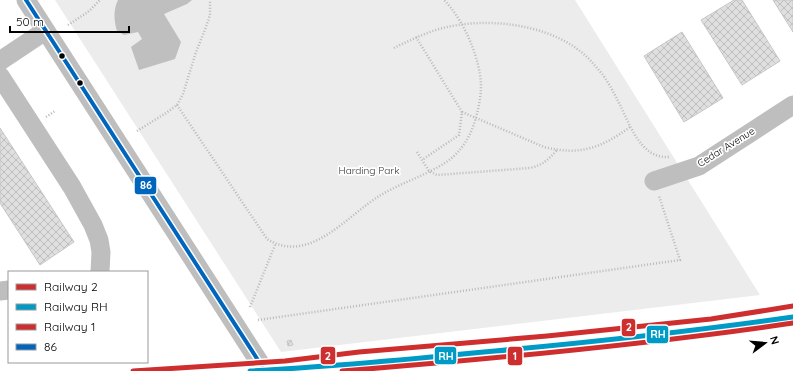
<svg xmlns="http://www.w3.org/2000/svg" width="793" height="371" font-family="Quicksand,sans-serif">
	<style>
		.green { fill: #ececec }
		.water { fill: #bfbfbf }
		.building { fill: url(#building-cross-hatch); stroke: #c7c7c7 }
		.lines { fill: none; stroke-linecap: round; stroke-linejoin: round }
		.path { stroke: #b9b9b9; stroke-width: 2.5; stroke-dasharray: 1 2; stroke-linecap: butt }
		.minor { stroke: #bebebe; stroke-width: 19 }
		.bus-1-casing { stroke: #fff; stroke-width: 7 }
		.bus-1 { stroke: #0065bd; stroke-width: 4 }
		.rail-1-casing { stroke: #fff; stroke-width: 8 }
		.rail-2-casing { stroke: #fff; stroke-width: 8 }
		.rail-3-casing { stroke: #fff; stroke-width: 8 }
		.rail-1 { stroke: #cf2e2f; stroke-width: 5 }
		.rail-2 { stroke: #009ac7; stroke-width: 5 }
		.rail-3 { stroke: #cf2e2f; stroke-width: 5 }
		.bus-dot { fill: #000; stroke: #fff; stroke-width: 1.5 }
		.labels { text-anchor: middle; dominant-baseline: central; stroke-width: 3.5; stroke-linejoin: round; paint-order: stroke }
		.street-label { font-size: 10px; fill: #000; stroke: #fff }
		.park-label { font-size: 10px; fill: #333; stroke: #fff }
		.line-badge { stroke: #fff; stroke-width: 1.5 }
		.badge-label { font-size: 11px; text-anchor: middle; font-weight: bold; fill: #fff }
	</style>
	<defs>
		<pattern id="building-cross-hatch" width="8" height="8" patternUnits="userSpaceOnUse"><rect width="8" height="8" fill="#dfdfdf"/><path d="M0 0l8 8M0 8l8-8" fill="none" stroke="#bebebe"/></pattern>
	</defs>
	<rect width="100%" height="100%" fill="#fff"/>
	<path class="green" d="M55,0H575L760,295L281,352Z"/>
	<path class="water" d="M118,0H192L187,4L164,14L181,42L175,59L139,70L131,47L142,39L138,32L124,35L117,31C114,21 113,10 118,0Z"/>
	<path class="building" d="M734,0H742L780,61L742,85L701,20Z
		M773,0H793V32Z
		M682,32L723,98L684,122L644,56Z
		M0,128L74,242L40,265L0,203Z
		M291,340L293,345L288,346L287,341Z"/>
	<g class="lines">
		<path class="path" d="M68,25L88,12L100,0
			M416,37L462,112L459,135L422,160
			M394,48C408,41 423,34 439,29C486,16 554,23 590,60C596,67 603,74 607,81C612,89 616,97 620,105C630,125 641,159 669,157
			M177,105L267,239C310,266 348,214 381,195C404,181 432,174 453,157C463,148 470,136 474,124C478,111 481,98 481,85C480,57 463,19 444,0
			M462,112L544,147C580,156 601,148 630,127
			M46,117L55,111
			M137,131L166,113L177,105L183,94L196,52L206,27L210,15V0
			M417,152L429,171L437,175L530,168C543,165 548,160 557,150
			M250,307L275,245
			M258,320L680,260L659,196"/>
		<path class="minor" d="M26,0L265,371
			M0,61L45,31
			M0,76L72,187L93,225L99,240L101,252L100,272
			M654,181L699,166L793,105
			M0,291L9,290"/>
		<defs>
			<path id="bus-1" d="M26,0L265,371"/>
		</defs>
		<use href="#bus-1" class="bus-1-casing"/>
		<use href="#bus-1" class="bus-1"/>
		<defs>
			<path id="rail-1" d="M133,371L285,361L359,352L547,336L711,319L793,306"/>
			<path id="rail-2" d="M250,371C332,367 413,359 495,351C594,342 694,331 793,317"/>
			<path id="rail-3" d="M342,371C493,359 644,345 793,323"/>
		</defs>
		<use href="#rail-1" class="rail-1-casing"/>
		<use href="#rail-2" class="rail-2-casing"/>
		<use href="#rail-3" class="rail-3-casing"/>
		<use href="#rail-1" class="rail-1"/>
		<use href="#rail-2" class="rail-2"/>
		<use href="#rail-3" class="rail-3"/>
	</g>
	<g class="bus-dot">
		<circle cx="62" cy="56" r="3.5"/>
		<circle cx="80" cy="83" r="3.5"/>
	</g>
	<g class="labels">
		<g class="street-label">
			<text transform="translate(726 147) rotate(-32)">Cedar Avenue</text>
		</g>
		<g class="park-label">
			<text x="369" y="170">Harding Park</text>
		</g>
	</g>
	<g class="line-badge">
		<rect x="134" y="176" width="23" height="19" rx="4" fill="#0065bd"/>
		<rect x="621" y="318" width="15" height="19" rx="4" fill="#cf2e2f"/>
		<rect x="646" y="325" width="23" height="19" rx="4" fill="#009ac7"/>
		<rect x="320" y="346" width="16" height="19" rx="4" fill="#cf2e2f"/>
		<rect x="434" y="346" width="23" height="19" rx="4" fill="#009ac7"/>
		<rect x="507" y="346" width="16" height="20" rx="4" fill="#cf2e2f"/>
	</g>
	<g class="badge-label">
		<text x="146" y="189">86</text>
		<text x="629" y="331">2</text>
		<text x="658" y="338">RH</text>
		<text x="328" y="360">2</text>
		<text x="446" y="360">RH</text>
		<text x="515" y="360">1</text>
	</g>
	<rect x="8" y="271" width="140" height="92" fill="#ffffff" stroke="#999999"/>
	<rect x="16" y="284" width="20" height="6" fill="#cf2e2f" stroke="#999999"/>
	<text x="44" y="291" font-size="12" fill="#000000">Railway 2</text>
	<rect x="16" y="304" width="20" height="6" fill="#009ac7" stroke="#999999"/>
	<text x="44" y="311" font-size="12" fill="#000000">Railway RH</text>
	<rect x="16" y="324" width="20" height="6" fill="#cf2e2f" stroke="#999999"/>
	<text x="44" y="331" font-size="12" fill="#000000">Railway 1</text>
	<rect x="16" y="344" width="20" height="6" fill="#0065bd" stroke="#999999"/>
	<text x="44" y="351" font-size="12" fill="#000000">86</text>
	<g transform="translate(765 343) rotate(74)" stroke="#ffffff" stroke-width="3" paint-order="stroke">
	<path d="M0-3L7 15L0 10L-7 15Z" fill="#000000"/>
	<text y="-6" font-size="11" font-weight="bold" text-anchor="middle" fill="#000000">N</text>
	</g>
	<path d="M10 26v6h119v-6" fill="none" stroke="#000000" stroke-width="2"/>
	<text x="16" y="26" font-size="12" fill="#000000" stroke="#ffffff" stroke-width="3" paint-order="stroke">50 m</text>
</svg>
